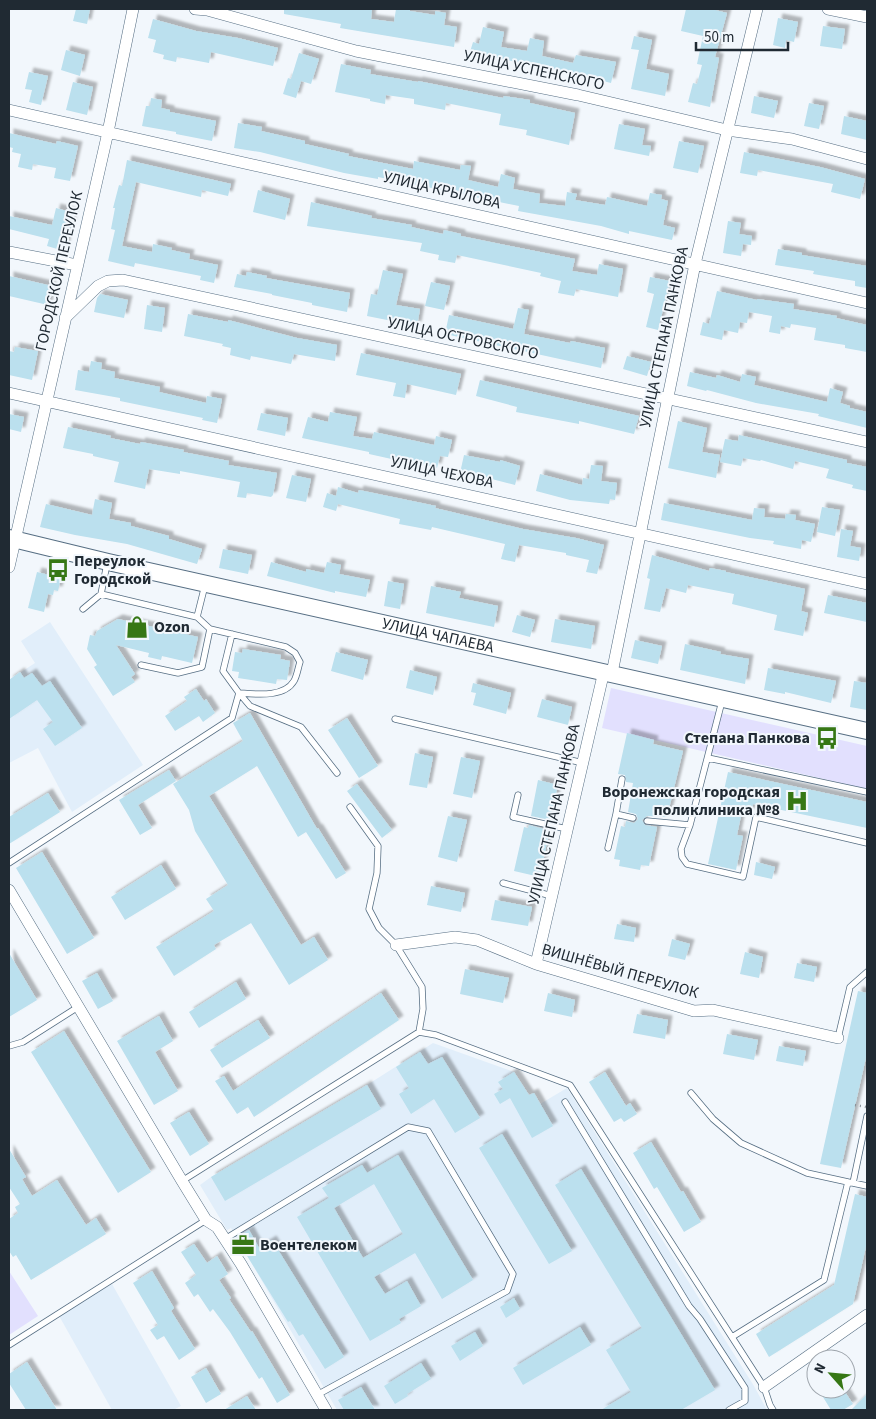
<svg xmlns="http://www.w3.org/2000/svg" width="876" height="1419" font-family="'Source Sans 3',sans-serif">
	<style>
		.built { fill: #e1eefa }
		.green { fill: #e2e0fe }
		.building { fill: #bbe0ee; fill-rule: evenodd; filter: url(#shadow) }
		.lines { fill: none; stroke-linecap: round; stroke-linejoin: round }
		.lane-casing { stroke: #566e83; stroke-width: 7 }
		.street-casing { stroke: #566e83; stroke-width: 12 }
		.secondary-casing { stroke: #566e83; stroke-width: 18 }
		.path { stroke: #868e95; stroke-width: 2.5; stroke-dasharray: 1 4; stroke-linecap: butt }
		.lane { stroke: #fff; stroke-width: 5.5 }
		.street { stroke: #fff; stroke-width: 11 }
		.secondary { stroke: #fff; stroke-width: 16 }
		.labels { text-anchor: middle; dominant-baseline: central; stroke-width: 4; stroke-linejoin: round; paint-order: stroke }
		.street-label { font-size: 16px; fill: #202a33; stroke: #f2f7fc }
		.poi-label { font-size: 16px; font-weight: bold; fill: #202a33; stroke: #f2f7fc; text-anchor: start }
	</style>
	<defs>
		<filter id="shadow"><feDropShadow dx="4.5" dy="-4.5" stdDeviation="1" flood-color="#0004"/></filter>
	</defs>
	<rect width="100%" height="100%" fill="#f2f7fc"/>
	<path class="built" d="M50,622L143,765L72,812L38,748L9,763V680L35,663L21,641Z
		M433,1043L514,1072L529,1095L534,1093L540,1104L567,1088L754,1386L767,1410H337L231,1228L227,1230L200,1185L211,1177L367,1085Z
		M112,1284L181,1406L173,1410H112L58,1314Z"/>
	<path class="green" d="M611,688L867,746V789L602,728Z
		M9,1271L38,1316L9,1335Z"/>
	<path class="building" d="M76,9H90L87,24L73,21Z
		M284,9H372L371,19L394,22L396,9H410V11L435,15V11L446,13L444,25L457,27L454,47L340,28L341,24L284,14Z
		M686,9H711L727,13L715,57L719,58L710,107L688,102L693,83L697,84L702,65L697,64L703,36L681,31Z
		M778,18L798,22L794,42L786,40L785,48L773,45Z
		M153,19L196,31L238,38L278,48L273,66L211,52L209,63L177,57L176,62L163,59L164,55L153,52L156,40L148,38Z
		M823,26L845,29L842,49L820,46Z
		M483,27L504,32L501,47L527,51L530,38L544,41L542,56L573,63L576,55L616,62L611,83L540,65L539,67L470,52L473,42L479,44Z
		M634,36L652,40L646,69L669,74L665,96L631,89L639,50L631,49Z
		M66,50L85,55L80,76L61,70Z
		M299,53L319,59L311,84L301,81L296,98L283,94L288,78L291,79Z
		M341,64L371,70L370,74L418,82V81L503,98L504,96L530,100V103L575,113L569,145L526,135L527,130L499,125L501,114L446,103L445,110L414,104V99L386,95L385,104L370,101V99L335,92Z
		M29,72L48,76L41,105L29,102L32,90L25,89Z
		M73,82L93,87L87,115L66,110Z
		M754,96L778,101L774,118L751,113Z
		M151,98L162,100L161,108L170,110V112L216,121L212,141L176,134V132L142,126L146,106H150Z
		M809,103L824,106L819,129L804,126Z
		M844,116L867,121V140L841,134Z
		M238,123L262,127L261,131L305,141V144L349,154L348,156L413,169L414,161L460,170L461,165L471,166L468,180L498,187L501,174L515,178L513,189L540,194L539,203L565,206L567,192L577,194L575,200L605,205L607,197L647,206L650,193L662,195L661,199L668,201L663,225L675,228L672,240L629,231V234L601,226L518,211L519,206L378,177V179L344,173L260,152L234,148Z
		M619,124L645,129L642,145L651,146L649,156L614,149Z
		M9,133L56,144L57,141L78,146L70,181L54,178L56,168L33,164L32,170L18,167L21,154L12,152L13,148L9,147Z
		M679,141L704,146L698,173L673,168Z
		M744,152L820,167L865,179L860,199L831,192L833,184L758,170L757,176L740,173Z
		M127,160L231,184L228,196L202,190L201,197L136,182L122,246L152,252L153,244L172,248L171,250L190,254L189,259L218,265L214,283L200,280L201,276L135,263L134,267L108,261L115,230L111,229L115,208H113L119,185L122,186Z
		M258,190L290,199L285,220L253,212Z
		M311,202L372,216L371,218L412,225L411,227L443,234L444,230L461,234V236L575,259L572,271L597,275L599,264L623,269L618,297L576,289L574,296L558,293L561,281L540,276L541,273L457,255L455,263L438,260L439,255L420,251L422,243L307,226Z
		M56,208L74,213L64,251L47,246L49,239L9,229V216L52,225Z
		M728,221L741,223L739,234L752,236L751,245L743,244L741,256L723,253Z
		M778,249L802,253V255L867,266V288L855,286V281L813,274L814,271L775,265Z
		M383,270L403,274L396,305L420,309L417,326L367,316L371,294L377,295Z
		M247,272L267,276L266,278L350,293L347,312L312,305V303L272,295V294L234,287L237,274L246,276Z
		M9,276L52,286L48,305L9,296Z
		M650,277L670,281L658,330L646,327L654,294L647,292Z
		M431,282L450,286L444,310L425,306Z
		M717,291L757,300V299L794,304L793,309L837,316L836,318L867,325V352L845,348V345L814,340L816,328L791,324L790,328L781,326L780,334L769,332L772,316L749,312L747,323L740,322L738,333L724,330L722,340L700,335L703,322L709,324Z
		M100,294L128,300L124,318L94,312L97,298Z
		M147,305L165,308L162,332L144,329Z
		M518,308L529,310L524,334L570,343L571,341L605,348L601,368L445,334L449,315L513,329Z
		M188,314L228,322V320L297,338L337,345L335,361L294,354L291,364L251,356L250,360L230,355L231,348L222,346L223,344L184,336Z
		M15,347L38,351L32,380L9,375V351L14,352Z
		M361,353L461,374L456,395L407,384L405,398L393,396L396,383L356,375Z
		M627,356L651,362L647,376L623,369Z
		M91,361L102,363L101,369L115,372L114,378L160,387L159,392L206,403L207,396L222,399L217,423L202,420L203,418L120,401V398L75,390L78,370L89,372Z
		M690,372L716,378L717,375L740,382L742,374L756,377L754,385L827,402L830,388L843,392L840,403L850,406V408L867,412V428L818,416L819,414L756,403L707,390L706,391L687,386Z
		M480,380L639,416L634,434L579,421V424L516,412L517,407L476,396Z
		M330,412L357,417L353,436L372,439L374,432L434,445L436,436L452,440L448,457L440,456L437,468L396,457V460L369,454V452L302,438L308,417L328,422Z
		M261,413L288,418L285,436L257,430Z
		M9,414L24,417L21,432L9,429Z
		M678,421L707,428L702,452L720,455L716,478L668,468Z
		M68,427L111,436L110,438L140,444L141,442L184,450L183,452L229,461L228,465L277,473L273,495L271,497L247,493L246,498L237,497L240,482L180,471V474L149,469L145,489L114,482L119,462L93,456V454L63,448Z
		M739,435L847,460V463L867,467V491L852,488L853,485L826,478L829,469L795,461L793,469L761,460L760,461L743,458L741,466L720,462L725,439L738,441Z
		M464,455L500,462V460L520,466L515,485L484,477V478L460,473Z
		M591,465L603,466L601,481L617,483L615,500L610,499L609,504L570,500L536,491L540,474L582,485L583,478L589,479Z
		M292,475L311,479L306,502L286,498Z
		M338,487L358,493L359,490L436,506L435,508L523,529L576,538L604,545L597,574L586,572L589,560L566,555V553L519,545L515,562L501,559L505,544L432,527L431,530L399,524L400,519L338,504L336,511L323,507L327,493L336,496Z
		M95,499L112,503L109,519L131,523V526L169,536V539L202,549L197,564L127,544L75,535L40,527L46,504L92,515Z
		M664,503L752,520L754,508L765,509L764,517L785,519L786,514L796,515L795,520L815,524L811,542L802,540L801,549L773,544L774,541L750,538L661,520Z
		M822,507L840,510L835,536L817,532Z
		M841,529L853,531L850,546L861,548L859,561L837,557Z
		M223,549L252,555L248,574L219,568Z
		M652,555L709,571L710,568L726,571V572L805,589L801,611L808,613L803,636L774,630L777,615L732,604L734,594L688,585L686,593L666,588L660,612L644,609L650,579L647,578Z
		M271,562L306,572V569L324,573L327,562L341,565L339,574L370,580L366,597L335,591V593L267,576Z
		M37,572L61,578L58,591L54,590L53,595L48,594L44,612L28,608Z
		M388,581L404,584L400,609L384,606Z
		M431,586L461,592L459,598L498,606L494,627L426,613Z
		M828,595L867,603V622L824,613Z
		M517,615L535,620L530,637L512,632Z
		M118,619L198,637L192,663L162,656L161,660L148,657L149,653L116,645L135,674L131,677L135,682L113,696L94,667L97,665L87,649L90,635L95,636L97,631Z
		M555,619L595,626L591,649L551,642Z
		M635,640L662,646L658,664L631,658Z
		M685,644L721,652L720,654L749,659L745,684L680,670Z
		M243,649L281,655L280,659L290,661L287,680L277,679L276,684L238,678L239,672L232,671L235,652L242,653Z
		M336,652L368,660L363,680L331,671Z
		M768,668L836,681L831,703L785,692V694L764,690Z
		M410,670L437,677L433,695L406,688Z
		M20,672L24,678L32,673L42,686L50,681L82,728L55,746L43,729L53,722L37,700L9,719V680Z
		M854,681L867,683V710L850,707Z
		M473,683L511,693L506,714L473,705L476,693L471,692Z
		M196,689L204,701L206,699L215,713L203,722L199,716L175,731L165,716L187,701L184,697Z
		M542,699L572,707L568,725L537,717Z
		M250,713L317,829L318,828L346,873L336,879L306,832L298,837L257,766L209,796L301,945L314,937L328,960L289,985L251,923L214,945L216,949L174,976L156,947L214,911L206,899L228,885L195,831L189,810L173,784L243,741L233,723Z
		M347,718L378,766L359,778L328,730Z
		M627,733L654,740L653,744L683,751L667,817L647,816L642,820L645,825L657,827L649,866L641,865L640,870L619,866L620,860L614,859L621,826L625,827L626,821L634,823L638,819L636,814L628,812L633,783L626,782L625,775L618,774Z
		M415,753L433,757L427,788L409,785Z
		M461,757L480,761L472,798L453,794Z
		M169,770L176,781L138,805L152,828L140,835L119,800Z
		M728,772L867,802V828L753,804L751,813L742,811L737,835L743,836L736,870L708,864Z
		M538,780L558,785L550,820L531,816Z
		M357,784L392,830L382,838L347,791Z
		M48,793L60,812L9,844V817Z
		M448,816L467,820L457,862L438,857Z
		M529,825L548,830L547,832H549L540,877L514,871L524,827L528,828Z
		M42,852L94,938L67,954L16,868Z
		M756,862L775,867L772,879L754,875Z
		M161,865L176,889L125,920L111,897Z
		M431,886L465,893L461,912L427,905Z
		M495,900L532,907L528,926L491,920Z
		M617,924L636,928L634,942L614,939Z
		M672,939L690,944L685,960L668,956Z
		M745,952L763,957L759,978L740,974Z
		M9,953L37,1000L9,1017Z
		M797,963L817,967L814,982L794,978Z
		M465,969L509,978L503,1003L460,994Z
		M97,973L113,1001L98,1009L82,981Z
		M236,982L246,999L199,1028L189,1012Z
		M858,991L867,993V1053L841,1168L820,1164Z
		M381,993L399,1020L254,1117L248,1107L237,1114L215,1081L224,1076L233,1091Z
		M548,993L575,1000L572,1017L544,1011Z
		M637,1014L668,1020L665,1039L633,1033Z
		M159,1016L173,1041L155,1052L178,1091L154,1105L117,1041Z
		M258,1020L270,1038L222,1068L210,1050Z
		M64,1031L151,1172L118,1193L31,1052Z
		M727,1034L758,1040L754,1060L723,1054Z
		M779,1046L806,1051L803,1066L776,1061Z
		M420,1052L428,1064L442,1057L480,1118L455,1133L434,1099L411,1114L399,1094L409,1088L396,1067Z
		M514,1072L529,1095L534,1093L553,1126L532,1138L510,1098L500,1104L494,1094L503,1089L498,1082Z
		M605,1072L626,1106L630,1103L637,1114L624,1122L621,1118L614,1122L589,1082Z
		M367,1085L381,1109L225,1201L211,1177Z
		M189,1112L209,1144L190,1156L170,1123Z
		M502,1134L572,1251L549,1264L479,1148Z
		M651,1142L681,1192L683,1191L701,1222L684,1232L657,1187L654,1189L633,1153Z
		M9,1149L26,1177L22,1179L32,1196L57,1180L86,1225L96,1218L106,1234L31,1280L16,1255L13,1257L9,1251V1219L18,1213L15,1207L20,1204L9,1187Z
		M398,1155L473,1280L442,1299L415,1253L374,1277L385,1294L407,1281L421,1306L399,1319L401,1323L370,1341L297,1217L329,1198L322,1188L362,1165L367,1173ZM374,1184L403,1234L363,1258L334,1208Z
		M581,1169L715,1390L681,1410H601L631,1392L606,1350L642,1328L555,1185Z
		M855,1194L867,1197V1242L853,1304L769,1357L756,1334L834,1285Z
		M249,1230L259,1248L272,1240L344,1357L325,1369L303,1334L299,1336L290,1321L288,1322L236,1238Z
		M194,1244L207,1263L217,1256L228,1274L219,1280L231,1298L229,1299L251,1332L252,1331L290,1395L277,1403L262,1377L259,1379L230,1332L213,1309L210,1312L198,1294L194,1297L185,1283L196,1275L181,1252Z
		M152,1271L174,1308L171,1311L195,1349L179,1360L164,1336L157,1340L150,1330L158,1325L133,1283Z
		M514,1298L520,1309L506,1318L500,1307Z
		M580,1327L591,1345L523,1385L513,1368Z
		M475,1332L483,1346L460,1361L451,1346Z
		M27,1362L57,1410H26L9,1383V1374Z
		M421,1363L431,1379L407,1394L408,1396L395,1404L384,1386Z
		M206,1368L221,1394L206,1403L191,1377Z
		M361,1387L375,1410H344L338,1400Z
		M818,1389H843L853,1404L843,1410H831Z
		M867,1394V1410H851Z
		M247,1396L256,1410H224Z"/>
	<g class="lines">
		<defs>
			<path id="lane" d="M101,594L197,617L210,629L286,647L295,653L300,662C298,668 297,676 294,681C284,698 255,694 239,693
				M83,609L101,594L107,564
				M197,617L205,585
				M141,665L178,673L202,667L210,629
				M239,693L250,706L301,727L337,773
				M722,701L690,825L681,849L682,857L687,864L743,877L756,817L867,843
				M395,719L583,763
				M708,758L867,792
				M518,795L513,817L567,829
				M350,807L378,846L377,873L369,909L379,928L396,945L422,987L423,1009L419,1032
				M616,814L633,818
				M647,821L690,825
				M608,848L616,814L622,779
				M9,863L232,718L239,693L223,671L232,634
				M503,883L552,896
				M838,1038L850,987L867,972
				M9,1046L23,1042L78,1007
				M691,1093L713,1119L741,1143L807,1173L848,1182
				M565,1102L689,1306L700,1319L745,1388V1401L729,1410
				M182,1181L419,1032L436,1035L570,1085L764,1387L770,1405L773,1410
				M853,1183L867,1116
				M225,1239L408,1127L428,1131L513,1274L507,1291L317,1395
				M732,1337L824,1280L848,1182L867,1186
				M9,1345L206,1220"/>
			<path id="street" d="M195,9L207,10L356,51L578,95L727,130L792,139L867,159
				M828,9L867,17
				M9,110L867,303
				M9,252L77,265
				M65,318L98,286L108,281L123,280L867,442
				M9,393L867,584
				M9,567L108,132L133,9
				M612,673L695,264L757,9
				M9,890L182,1181L206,1220L217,1227L241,1264L326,1410
				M396,945L455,937L477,940L536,964L694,1011L713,1010L838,1038
				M536,964L604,671
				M764,1387L867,1315"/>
			<g id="secondary">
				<path id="s1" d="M9,538L108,562L867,731"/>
			</g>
		</defs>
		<use href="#lane" class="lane-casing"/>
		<use href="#street" class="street-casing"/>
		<use href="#secondary" class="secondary-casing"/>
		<path class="path" d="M866,1059H867
			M855,1105L866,1107"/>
		<use href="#lane" class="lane"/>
		<use href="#street" class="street"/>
		<use href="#secondary" class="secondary"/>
	</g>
	<defs>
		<symbol id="bus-bare" viewBox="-9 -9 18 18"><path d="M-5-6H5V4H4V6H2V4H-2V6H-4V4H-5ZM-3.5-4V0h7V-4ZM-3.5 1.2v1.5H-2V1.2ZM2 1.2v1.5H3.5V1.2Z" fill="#367715" stroke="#f2f7fc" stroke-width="2.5" paint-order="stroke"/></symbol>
		<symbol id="shop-bare" viewBox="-9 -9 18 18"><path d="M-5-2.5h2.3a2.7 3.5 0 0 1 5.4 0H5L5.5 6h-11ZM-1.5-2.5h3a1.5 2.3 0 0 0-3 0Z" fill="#367715" stroke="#f2f7fc" stroke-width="2.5" paint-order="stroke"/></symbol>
		<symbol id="hospital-bare" viewBox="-9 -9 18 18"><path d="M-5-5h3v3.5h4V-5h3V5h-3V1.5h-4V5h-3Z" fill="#367715" stroke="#f2f7fc" stroke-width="2.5" paint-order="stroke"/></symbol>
		<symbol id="office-bare" viewBox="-9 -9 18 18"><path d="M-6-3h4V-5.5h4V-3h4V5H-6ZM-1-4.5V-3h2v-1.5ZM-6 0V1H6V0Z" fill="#367715" stroke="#f2f7fc" stroke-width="2.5" paint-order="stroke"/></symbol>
	</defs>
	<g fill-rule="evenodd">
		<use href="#bus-bare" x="42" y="554" width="32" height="32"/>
		<use href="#shop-bare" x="121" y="611" width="32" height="32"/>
		<use href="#bus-bare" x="811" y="722" width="32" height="32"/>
		<use href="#hospital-bare" x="781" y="785" width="32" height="32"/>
		<use href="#office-bare" x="227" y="1229" width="32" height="32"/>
	</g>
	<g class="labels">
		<g class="street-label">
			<text transform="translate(534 70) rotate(12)">УЛИЦА УСПЕНСКОГО</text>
			<text transform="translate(442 190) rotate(13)">УЛИЦА КРЫЛОВА</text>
			<text transform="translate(59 271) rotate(-77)">ГОРОДСКОЙ ПЕРЕУЛОК</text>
			<text transform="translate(664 337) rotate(-78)">УЛИЦА СТЕПАНА ПАНКОВА</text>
			<text transform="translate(463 338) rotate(12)">УЛИЦА ОСТРОВСКОГО</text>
			<text transform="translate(442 472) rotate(12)">УЛИЦА ЧЕХОВА</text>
			<text stroke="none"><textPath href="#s1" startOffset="440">УЛИЦА ЧАПАЕВА</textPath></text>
			<text transform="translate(554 814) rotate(-77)">УЛИЦА СТЕПАНА ПАНКОВА</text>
			<text transform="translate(620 971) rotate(16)">ВИШНЁВЫЙ ПЕРЕУЛОК</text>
		</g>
		<g class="poi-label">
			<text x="74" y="561">Переулок<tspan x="74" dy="18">Городской</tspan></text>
			<text x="154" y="627">Ozon</text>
			<text x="810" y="738" text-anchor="end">Степана Панкова</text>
			<text x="780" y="792" text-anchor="end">Воронежская городская<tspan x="780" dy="18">поликлиника №8</tspan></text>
			<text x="260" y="1245">Воентелеком</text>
		</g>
	</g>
	<rect width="876" height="1419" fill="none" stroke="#202a33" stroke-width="20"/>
	<g transform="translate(831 1374) rotate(297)"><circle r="24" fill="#f2f7fc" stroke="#9ea5ac"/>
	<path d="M0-4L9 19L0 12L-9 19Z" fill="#367715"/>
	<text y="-8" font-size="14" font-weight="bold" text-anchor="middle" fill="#202a33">N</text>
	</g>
	<path d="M696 42v8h92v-8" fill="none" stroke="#202a33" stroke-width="2.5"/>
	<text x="704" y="42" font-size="15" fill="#202a33" stroke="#f2f7fc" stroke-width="4" paint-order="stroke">50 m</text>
</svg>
